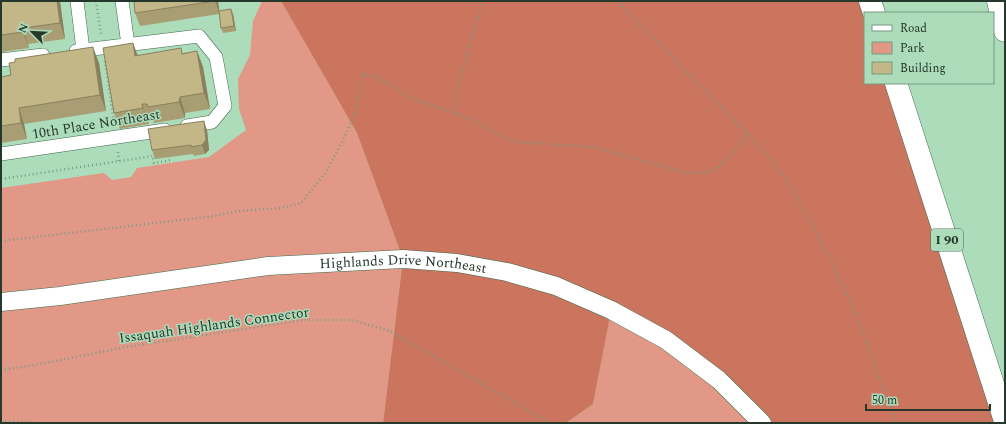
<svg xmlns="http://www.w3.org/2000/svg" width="1006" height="424" font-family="Spectral,serif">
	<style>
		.green { fill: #e29886 }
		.forest { fill: #cb745e }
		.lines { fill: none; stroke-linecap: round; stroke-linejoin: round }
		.minor-casing { stroke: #3e694d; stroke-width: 14 }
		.secondary-casing { stroke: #3e694d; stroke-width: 19 }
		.motorway-casing { stroke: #3e694d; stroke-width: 23 }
		.path { stroke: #789c83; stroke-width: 2.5; stroke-dasharray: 1 3; stroke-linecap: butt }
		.minor { stroke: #fff; stroke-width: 13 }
		.secondary { stroke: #fff; stroke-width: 18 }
		.motorway { stroke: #fff; stroke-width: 22 }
		.wall { fill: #a99d74 }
		.shaded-wall { fill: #89805e }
		.building { fill: #c4b787; stroke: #89805e }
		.labels { text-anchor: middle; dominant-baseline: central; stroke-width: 3; stroke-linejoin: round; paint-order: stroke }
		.shield { fill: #addcbb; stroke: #4e6956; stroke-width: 1 }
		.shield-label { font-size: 13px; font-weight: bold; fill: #25382b }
		.street-label { font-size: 14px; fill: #25382b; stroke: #addcbb }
	</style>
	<rect width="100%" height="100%" fill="#addcbb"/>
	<path class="green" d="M262,1H281L357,133L403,259L383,423H1V188L104,173L112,180L131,177L137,168L209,157L246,130L239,109L238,79L250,55L253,21Z
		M611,310L762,423H566L593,404Z"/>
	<path class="forest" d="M281,1H869L865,13V83H895L999,423H762L719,380L611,311L593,404L566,423H383L403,259L357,133Z"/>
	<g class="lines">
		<defs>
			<path id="minor" d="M77,1L83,50
				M122,1L128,45
				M76,51L199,36L216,57L225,106L212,122L187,126
				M1,60L43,55
				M1,154L165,130"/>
			<g id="secondary">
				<path id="s1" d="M1,302L60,296L268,266L403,259L457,263L507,272L556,286L611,310L666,340L719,380L762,423"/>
			</g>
			<path id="motorway" d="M870,1L874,13
				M998,1L1005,31
				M896,83L1005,421"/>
		</defs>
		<use href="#minor" class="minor-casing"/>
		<use href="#secondary" class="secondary-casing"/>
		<use href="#motorway" class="motorway-casing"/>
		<path class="path" d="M96,1L101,34
			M617,1L747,133L774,163L794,192L831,260L855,312L896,423
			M105,61L114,123
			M454,114L458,87L482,1
			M118,152L119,162
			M1,179L153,156L154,163L172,160
			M1,241L207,217L239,211L281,208L301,203L326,172L343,140L355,114L363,74L373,76L388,83L409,97L474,120L491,131L515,142L594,147L686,173H705L718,168L738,147L747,133
			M1,370L35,365L126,347L304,320H352L390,331L550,423
			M1,421L39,423"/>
		<use href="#minor" class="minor"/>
		<use href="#secondary" class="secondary"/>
		<use href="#motorway" class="motorway"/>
	</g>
	<path class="wall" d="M1,1H60L65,39L28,44L29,48L1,52Z
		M134,1H218L219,11L233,14L236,31L223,33L221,28L219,14L140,26L135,13Z
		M133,43L137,55L183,53L197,51L203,67L210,109L185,113V118L154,123L152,120H148L149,124L120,129L114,113Z
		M99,63L106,111L24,124L27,139L1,143V77Z
		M207,130L209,150L205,154L194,156L193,154L155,159L152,150Z"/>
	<path class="shaded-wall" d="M57,1H60L65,39L60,23Z
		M215,1H218L220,14Z
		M231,9L233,14L236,31L234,26Z
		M23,28L28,44L29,48L23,32Z
		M133,43L139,59L135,56Z
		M93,47L99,63L106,111L100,95Z
		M197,51L203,67L210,109L204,93Z
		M180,97L185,113V118L179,102Z
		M142,104L148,120L149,124L143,108Z
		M19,108L24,124L27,139L21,123Z
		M204,121L207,130L209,150L205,154L202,145Z"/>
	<path class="building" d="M1,1H57L60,23L23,28V32L1,35Z
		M134,1H215L135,13Z
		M231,9L234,26L221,28L219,11Z
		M133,43L135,56L181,48L182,54L197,51L204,93L180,97L179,102L148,107L147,104H142L143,108L114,113L103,48Z
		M93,47L100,95L19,108L21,123L1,126V77L11,75L9,63L15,62V59Z
		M204,121L206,140L202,145L191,147V145L152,150L148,129Z"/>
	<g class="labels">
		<rect class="shield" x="931" y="229" width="32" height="22" rx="3"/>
		<g class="shield-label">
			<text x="947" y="240">I 90</text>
		</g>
		<g class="street-label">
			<text transform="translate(96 124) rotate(-9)">10th Place Northeast</text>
			<text stroke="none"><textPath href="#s1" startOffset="405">Highlands Drive Northeast</textPath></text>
			<text transform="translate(214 325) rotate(-8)">Issaquah Highlands Connector</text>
		</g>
	</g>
	<rect width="1006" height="424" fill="none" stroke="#25382b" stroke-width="4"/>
	<rect x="864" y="12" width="130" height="72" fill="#addcbb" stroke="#779a81"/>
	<rect x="872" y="25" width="20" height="6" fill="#ffffff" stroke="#779a81"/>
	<text x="900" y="32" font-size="12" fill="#25382b">Road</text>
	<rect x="872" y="42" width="20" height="12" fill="#e29886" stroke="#779a81"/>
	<text x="900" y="52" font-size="12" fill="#25382b">Park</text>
	<rect x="872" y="62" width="20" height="12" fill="#c4b787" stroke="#779a81"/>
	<text x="900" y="72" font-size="12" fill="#25382b">Building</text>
	<g transform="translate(32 32) rotate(294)" stroke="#addcbb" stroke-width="3" paint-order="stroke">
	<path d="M0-3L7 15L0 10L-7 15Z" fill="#25382b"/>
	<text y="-6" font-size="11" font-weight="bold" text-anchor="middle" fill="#25382b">N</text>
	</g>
	<path d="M866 404v6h124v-6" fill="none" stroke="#25382b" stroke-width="2"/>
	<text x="872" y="404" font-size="12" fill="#25382b" stroke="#addcbb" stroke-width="3" paint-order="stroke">50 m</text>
</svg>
